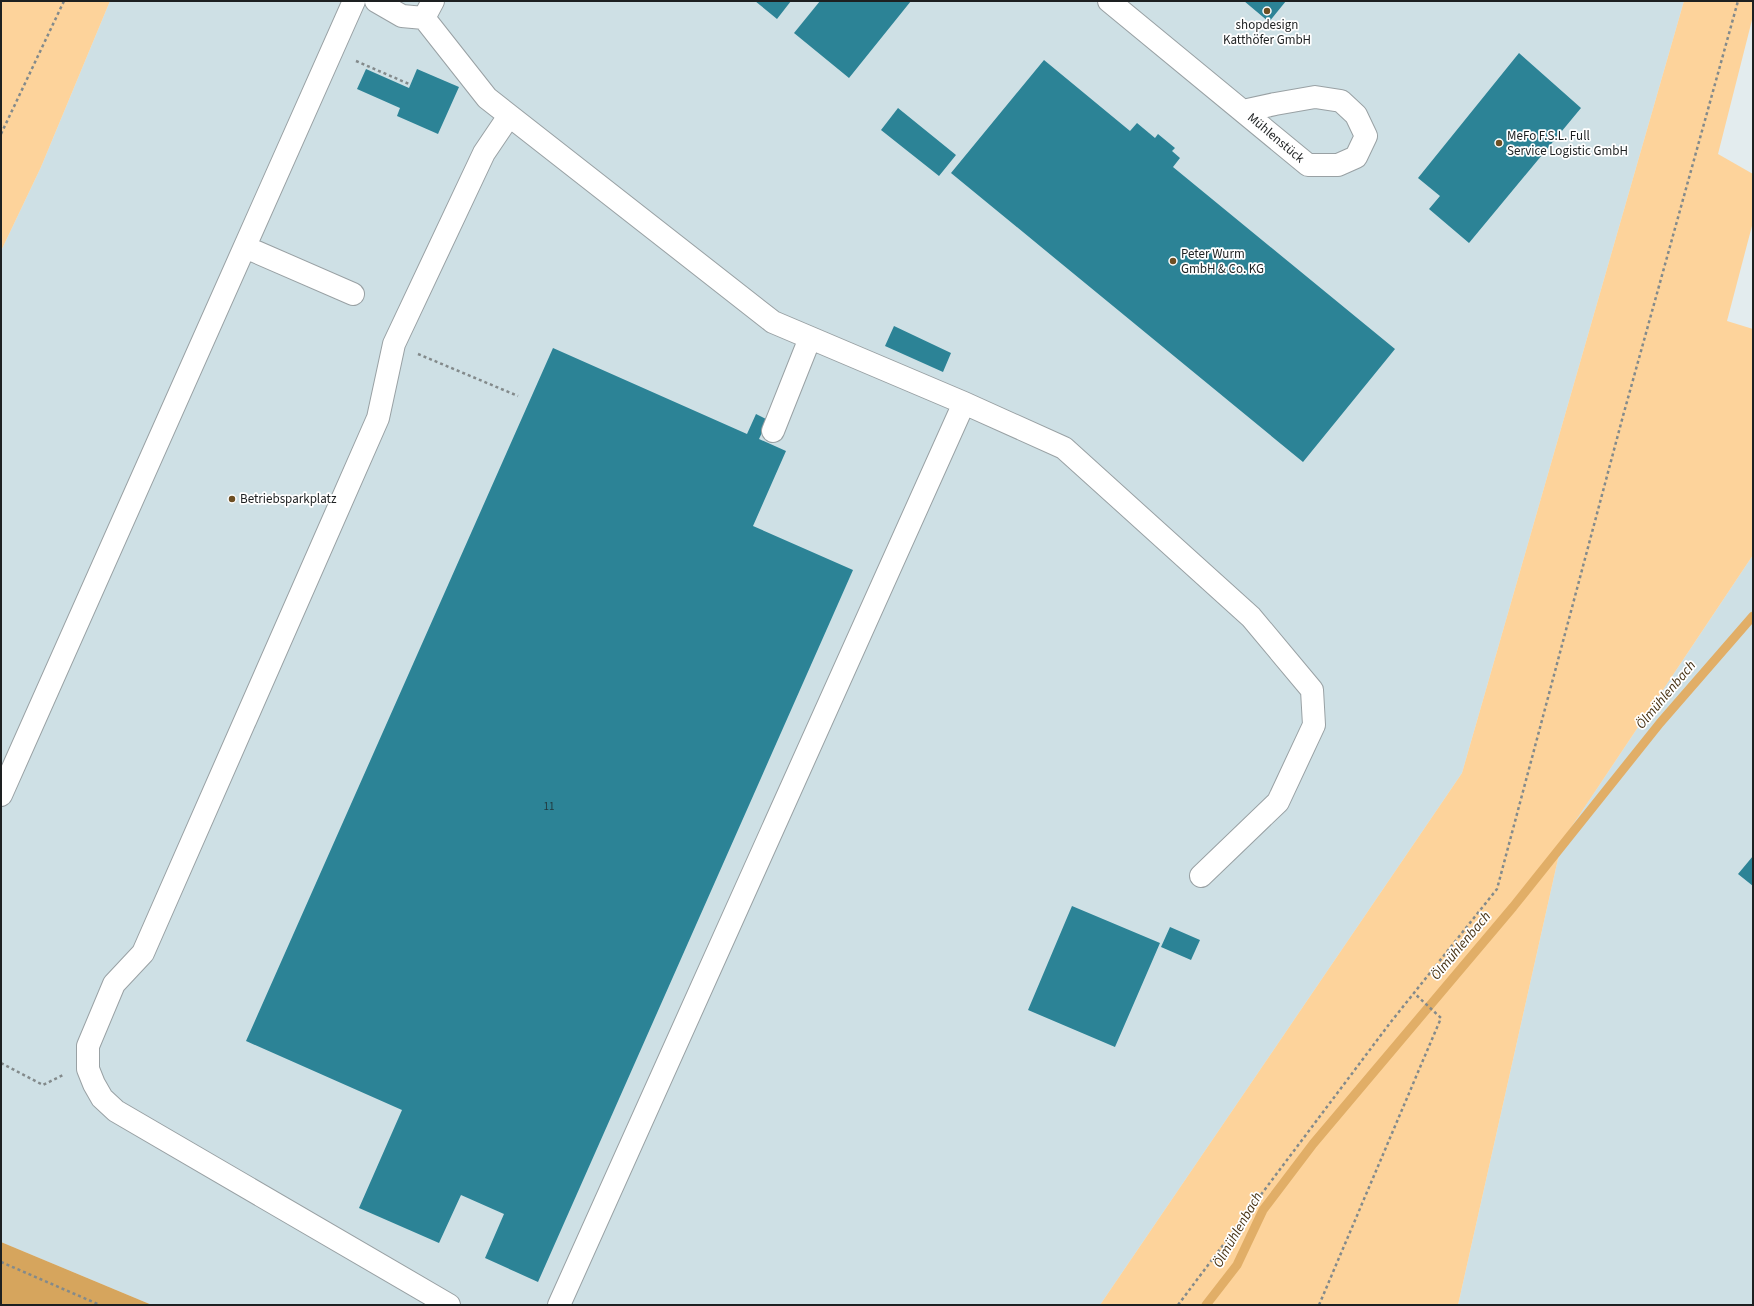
<svg xmlns="http://www.w3.org/2000/svg" width="1754" height="1306" font-family="'Source Sans 3',sans-serif">
	<style>
		.built { fill: #cee0e5 }
		.green { fill: #fdd39b }
		.forest { fill: #d6a55d }
		.lines { fill: none; stroke-linecap: round; stroke-linejoin: round }
		.stream { stroke: #e1ae67; stroke-width: 9 }
		.building { fill: #2c8396 }
		.minor-casing { stroke: #99a1a4; stroke-width: 24 }
		.path { stroke: #838a8b; stroke-width: 2.5; stroke-dasharray: 3 3; stroke-linecap: butt }
		.minor { stroke: #fff; stroke-width: 22 }
		.poi-dot { fill: #6d4f23; stroke: #fff; stroke-width: 1.5 }
		.labels { text-anchor: middle; dominant-baseline: central; stroke-width: 3.5; stroke-linejoin: round; paint-order: stroke }
		.number-label { font-size: 11px; fill: #21393e }
		.poi-label { font-size: 13px; fill: #1d2021; stroke: #fff; text-anchor: start }
		.street-label { font-size: 13px; fill: #1d2021; stroke: #fff }
		.water-label { font-size: 14px; font-style: italic; fill: #463112; stroke: #fff }
	</style>
	<rect width="100%" height="100%" fill="#e3ecee"/>
	<path class="built" d="M110,1H1684L1462,773L1100,1305H152L1,1242V251L41,167Z
		M1753,555V1305H1458L1562,841Z"/>
	<path class="green" d="M1,1H110L41,167L1,251Z
		M1684,1H1753V16L1718,154L1753,174V222L1727,321L1753,329V555L1562,841L1458,1305H1100L1462,773Z"/>
	<path class="forest" d="M1,1242L152,1305H1Z"/>
	<g class="lines">
		<path class="stream" d="M1206,1305L1237,1265L1263,1210L1313,1144L1513,907L1660,723L1753,616"/>
	</g>
	<path class="building" d="M755,1H791L777,19Z
		M820,1H911L849,78L794,33Z
		M1244,1H1286L1269,22Z
		M1519,53L1581,108L1469,243L1429,209L1440,196L1418,178Z
		M1044,60L1130,131L1137,123L1155,138L1158,134L1175,148L1172,151L1180,158L1173,167L1395,349L1303,462L951,173Z
		M366,69L409,88L417,69L459,87L438,134L397,116L400,108L357,89Z
		M898,108L956,155L939,176L881,130Z
		M894,326L951,353L943,372L885,346Z
		M553,348L747,434L756,414L768,420L759,439L786,451L753,526L853,570L538,1282L485,1258L504,1214L461,1195L439,1243L359,1208L402,1110L246,1041Z
		M1753,856V886L1738,874Z
		M1072,906L1160,943L1115,1047L1028,1010Z
		M1170,927L1200,940L1191,960L1161,947Z"/>
	<g class="lines">
		<defs>
			<path id="minor" d="M376,1L402,16L424,18L433,1
				M1109,1L1308,165H1338L1356,157L1366,136L1356,115L1341,101L1315,97L1275,104L1243,111
				M424,18L487,98L773,322L964,403L1064,448L1251,617L1312,690L1314,725L1278,802L1201,876
				M245,247L353,294
				M773,431L810,338
				M1,795L354,1
				M449,1305L116,1111L102,1098L94,1084L88,1069V1046L114,984L143,953L378,418L394,344L484,153L509,116
				M559,1305L964,403"/>
		</defs>
		<use href="#minor" class="minor-casing"/>
		<path class="path" d="M356,61L409,84
			M1,134L64,1
			M418,354L518,396
			M1,1063L43,1085L63,1075
			M1,1262L100,1305
			M1178,1305L1390,1023L1497,889L1623,416L1738,1
			M1319,1305L1441,1018L1414,993"/>
		<use href="#minor" class="minor"/>
	</g>
	<g class="poi-dot">
		<circle cx="1267" cy="11" r="4"/>
		<circle cx="1499" cy="143" r="4"/>
		<circle cx="1173" cy="261" r="4"/>
		<circle cx="232" cy="499" r="4"/>
	</g>
	<g class="labels">
		<g class="number-label">
			<text x="549" y="806">11</text>
		</g>
		<g class="poi-label">
			<text x="1267" y="25" text-anchor="middle">shopdesign<tspan x="1267" dy="15">Katthöfer GmbH</tspan></text>
			<text x="1507" y="136">MeFo F.S.L. Full<tspan x="1507" dy="15">Service Logistic GmbH</tspan></text>
			<text x="1181" y="254">Peter Wurm<tspan x="1181" dy="15">GmbH &amp; Co. KG</tspan></text>
			<text x="240" y="499">Betriebsparkplatz</text>
		</g>
		<g class="street-label">
			<text transform="translate(1276 138) rotate(40)">Mühlenstück</text>
		</g>
		<g class="water-label">
			<text transform="translate(1666 695) rotate(-50)">Ölmühlenbach</text>
			<text transform="translate(1461 946) rotate(-50)">Ölmühlenbach</text>
			<text transform="translate(1238 1230) rotate(-60)">Ölmühlenbach</text>
		</g>
	</g>
	<rect width="1754" height="1306" fill="none" stroke="#1d2021" stroke-width="4"/>
</svg>
